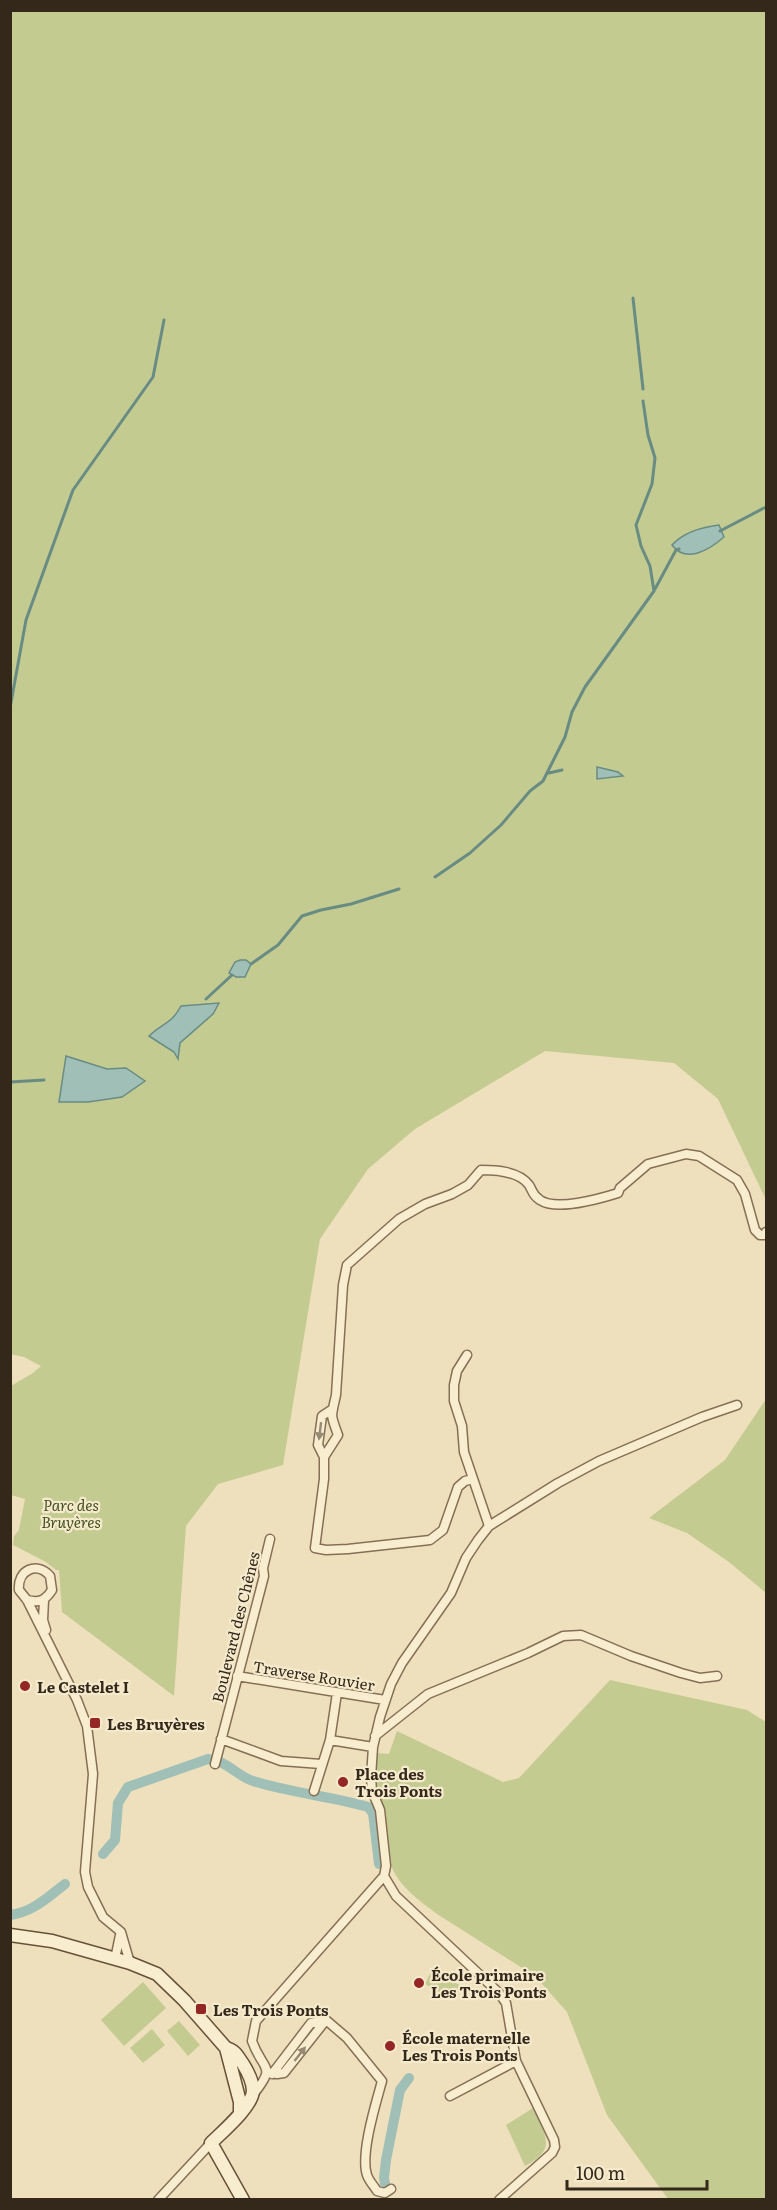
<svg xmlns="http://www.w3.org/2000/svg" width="777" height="2210" font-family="Literata,serif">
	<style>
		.green { fill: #c3cb90 }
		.water { fill: #a0bfb6; stroke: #688c84; stroke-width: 1.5 }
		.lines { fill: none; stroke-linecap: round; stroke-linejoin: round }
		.stream { stroke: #688c84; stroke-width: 3 }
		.canal { stroke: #a0bfb6; stroke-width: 10 }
		.street-casing { stroke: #857056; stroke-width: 11 }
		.secondary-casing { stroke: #675139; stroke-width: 15 }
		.street { stroke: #f9edcf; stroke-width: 8 }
		.secondary { stroke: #f9edcf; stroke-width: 12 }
		.oneway { fill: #968a75 }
		.poi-dot { fill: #942725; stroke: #f5eacc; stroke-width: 2 }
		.labels { text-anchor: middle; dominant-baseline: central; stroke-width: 4.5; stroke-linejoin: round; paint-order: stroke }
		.park-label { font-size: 15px; font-style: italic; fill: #445121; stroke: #f5eacc }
		.street-label { font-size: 15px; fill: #34281b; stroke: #f5eacc }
		.poi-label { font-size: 15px; font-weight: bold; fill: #34281b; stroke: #f5eacc; text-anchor: start }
	</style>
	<rect width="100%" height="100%" fill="#eee0bc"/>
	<path class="green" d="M10,11H766V1200L718,1099L674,1063L545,1051L415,1129L368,1169L320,1239L283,1465L218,1484L186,1526L174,1696L62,1612L59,1570H56L46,1562L13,1545L14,1536L19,1530L25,1499L11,1495V1386L33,1373L41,1366L24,1357L10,1354Z
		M766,1399V1593L729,1562L687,1533L649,1518L725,1460Z
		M610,1680L747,1710L766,1722V2199H668L607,2115L567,2012L535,1976L437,1914C420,1901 401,1888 392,1868C388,1860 390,1849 388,1840C385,1811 372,1782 376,1753L389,1754L397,1731L503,1782L519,1778Z
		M432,1970L461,1986L454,2000L425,1984Z
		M143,1982L166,2008L124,2046L101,2020Z
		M179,2021L200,2045L188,2056L167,2031Z
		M152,2029L165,2045L143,2063L130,2048Z
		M533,2108C545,2135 558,2149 525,2166L506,2125Z"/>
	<path class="water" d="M719,525L724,537C709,550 686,564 672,545C684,532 702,527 719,525Z
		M597,767L618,772L623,776L597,779Z
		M240,960H246L251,964L245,977H236L229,973L235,962Z
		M219,1003L213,1014L180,1043L178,1059L174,1052L149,1036C163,1022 170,1026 181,1006Z
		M66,1056L107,1069L126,1068L145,1081L122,1097L88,1102H59Z"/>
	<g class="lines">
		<path class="stream" d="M633,298L643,389
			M720,531L766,507
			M655,589L676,550L679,549
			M10,708L26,620L73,490L153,377L164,320
			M549,773L562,770
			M435,877L470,853L501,825L530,791L543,781L565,737L572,712L585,687L654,591L650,566L641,546L636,525L652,484L655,458L648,435L643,401
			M251,964L278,945L302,916L321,910L351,904L399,889
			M206,999L232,975
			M10,1082L44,1080"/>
		<path class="canal" d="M103,1854L115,1840L118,1803L128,1787L208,1759C226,1760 237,1776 253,1781C291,1793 330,1796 368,1807L373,1813L379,1864
			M10,1915C33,1912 48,1897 65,1884
			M386,2189L384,2178L386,2160L400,2090L409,2078"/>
		<defs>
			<path id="street" d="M467,1355L457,1371L454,1385V1401L462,1426L464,1452L489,1526
				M324,1457L318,1445L322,1416L331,1410
				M473,1479L465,1481L458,1487L443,1530L430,1540L348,1549L326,1550L315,1548L324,1479V1457L338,1435C330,1413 331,1418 336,1395L343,1285L347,1265L399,1219L425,1204L452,1194L468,1185L481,1170C496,1170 519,1171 529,1185C533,1191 532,1195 540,1200C556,1211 599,1199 618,1193L620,1188L648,1164L686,1154L699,1156L737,1180L745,1194L755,1230L760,1235H765L766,1232
				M27,1600C39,1603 45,1601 52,1590L50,1576C37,1561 17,1570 19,1590L27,1600L77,1700L87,1726L93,1774L85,1872L88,1887L103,1917L121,1932L130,1963
				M44,1600L43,1620L46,1630
				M237,1676L385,1700
				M375,1736L428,1694L528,1653L563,1636L581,1635L631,1656L681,1673L700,1678L717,1676
				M221,1739L281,1761L321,1764
				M330,1740L373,1747
				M215,1764L264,1576L263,1568L270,1539
				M314,1791L330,1740L337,1693
				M384,1876L396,1896L499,1993L506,2003L516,2061L554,2140L555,2147L552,2153L499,2200
				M115,1959L120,1935
				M267,2072L277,2074L284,2073L326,2020
				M272,2074L311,2023L326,2020L347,2038L382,2081C376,2103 360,2154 367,2175C369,2181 374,2186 377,2191L385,2193L391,2189
				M252,2096C278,2064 263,2072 252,2041L256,2021L384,1876L386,1866L380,1810L372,1791L371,1777L373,1747L380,1717L391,1684L402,1663L451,1593L466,1558L478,1540L489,1526L558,1483L599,1461L702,1417L737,1405
				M450,2096L516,2061
				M158,2200L211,2143"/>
			<path id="secondary" d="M10,1935L52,1941L130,1963L157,1974L184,2000L226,2048C235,2050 238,2057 243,2064C248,2072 253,2082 253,2091C252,2107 222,2132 211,2143L243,2200
				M226,2048L240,2102V2113"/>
		</defs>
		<use href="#street" class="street-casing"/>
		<use href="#secondary" class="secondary-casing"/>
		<use href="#street" class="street"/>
		<use href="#secondary" class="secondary"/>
	</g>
	<defs><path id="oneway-solid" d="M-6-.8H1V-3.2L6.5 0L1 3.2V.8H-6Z" transform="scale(1.5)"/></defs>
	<g class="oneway">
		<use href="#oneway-solid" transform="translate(320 1431) rotate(97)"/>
		<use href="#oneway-solid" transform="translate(300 2054) rotate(-52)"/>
	</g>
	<g class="poi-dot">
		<circle cx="25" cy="1686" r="6"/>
		<rect x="89" y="1717" width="12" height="12" rx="3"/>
		<circle cx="343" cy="1782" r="6"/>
		<circle cx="419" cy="1983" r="6"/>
		<rect x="195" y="2003" width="12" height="12" rx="3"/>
		<circle cx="390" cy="2046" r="6"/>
	</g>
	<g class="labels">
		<g class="park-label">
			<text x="71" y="1504">Parc des<tspan x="71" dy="17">Bruyères</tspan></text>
		</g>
		<g class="street-label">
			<text transform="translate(235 1627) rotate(-76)">Boulevard des Chênes</text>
			<text transform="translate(314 1675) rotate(9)">Traverse Rouvier</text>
		</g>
		<g class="poi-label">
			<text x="37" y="1686">Le Castelet I</text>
			<text x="107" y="1723">Les Bruyères</text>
			<text x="355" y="1773">Place des<tspan x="355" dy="17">Trois Ponts</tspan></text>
			<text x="431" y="1974">École primaire<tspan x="431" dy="17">Les Trois Ponts</tspan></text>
			<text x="213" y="2009">Les Trois Ponts</text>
			<text x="402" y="2037">École maternelle<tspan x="402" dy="17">Les Trois Ponts</tspan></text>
		</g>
	</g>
	<rect width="777" height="2210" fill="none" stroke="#34281b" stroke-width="24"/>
	<path d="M567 2180v9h140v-9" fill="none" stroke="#34281b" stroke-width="3"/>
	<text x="576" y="2180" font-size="18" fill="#34281b" stroke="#f5eacc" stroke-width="4.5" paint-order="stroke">100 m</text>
</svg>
